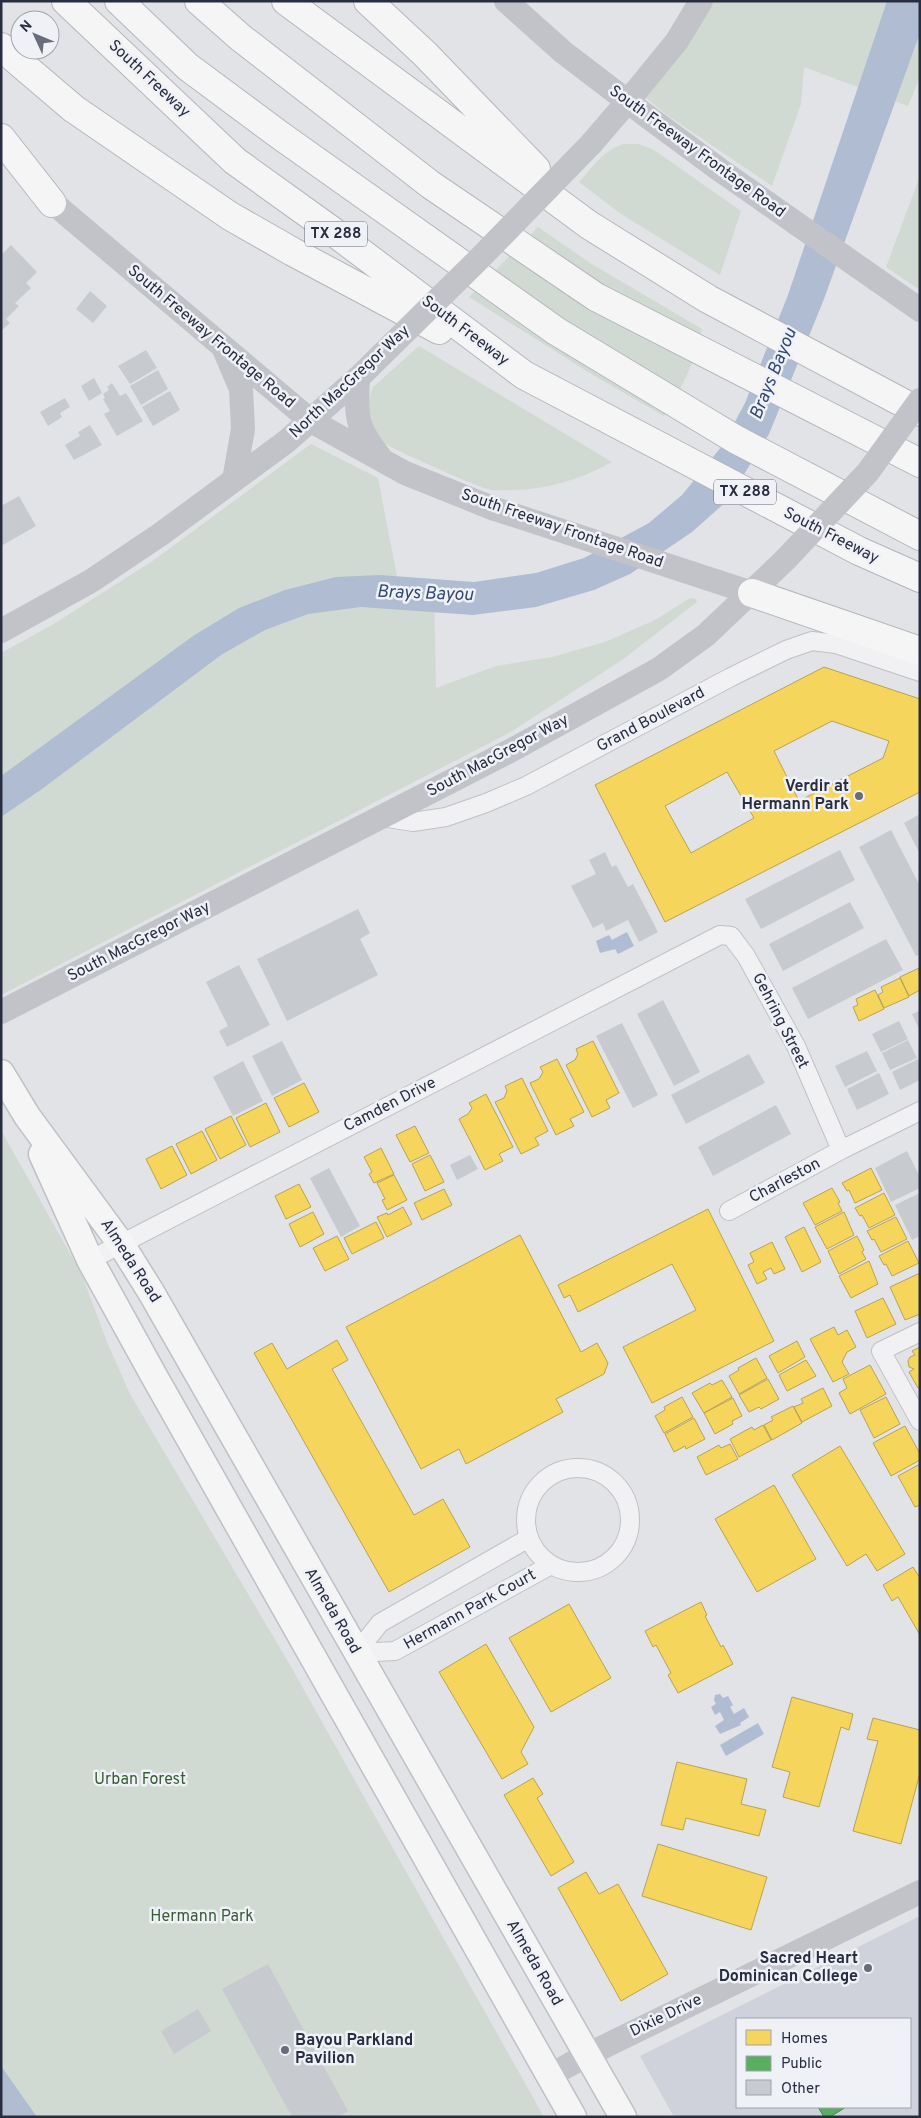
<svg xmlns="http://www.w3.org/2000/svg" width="921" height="2118" font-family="Overpass,sans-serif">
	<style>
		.built { fill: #cfd2da; fill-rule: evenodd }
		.green { fill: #d0dad2 }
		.water { fill: #afbcd2 }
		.homes { fill: #f6d55c; stroke: #b8a354; fill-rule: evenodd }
		.public { fill: #5aae61; stroke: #4b8857 }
		.building { fill: #c7cace }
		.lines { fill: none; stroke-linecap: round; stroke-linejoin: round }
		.street-casing { stroke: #bfc1c5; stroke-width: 20 }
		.primary-casing { stroke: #bdc0c5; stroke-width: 29 }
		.highway-casing { stroke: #b3b6bb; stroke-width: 30 }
		.street { stroke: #f1f1f3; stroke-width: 18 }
		.secondary { stroke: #c2c3c9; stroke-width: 24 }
		.primary { stroke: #f5f5f6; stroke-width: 26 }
		.highway { stroke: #f5f5f6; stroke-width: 28 }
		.secondary-bridge { stroke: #c2c3c9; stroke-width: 24 }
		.poi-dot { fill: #696d7a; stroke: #eff1f6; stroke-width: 2 }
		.labels { text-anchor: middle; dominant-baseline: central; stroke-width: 5; stroke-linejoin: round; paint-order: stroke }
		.shield { fill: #eff1f6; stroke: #646877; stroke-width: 1 }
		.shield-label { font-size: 15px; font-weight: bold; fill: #282e40 }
		.street-label { font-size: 16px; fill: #282e40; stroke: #eff1f6 }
		.poi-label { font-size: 16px; font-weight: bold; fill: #282e40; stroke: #eff1f6; text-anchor: end }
		.park-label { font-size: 16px; fill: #385c35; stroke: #eff1f6 }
		.water-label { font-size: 18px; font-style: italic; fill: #314875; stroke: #eff1f6 }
	</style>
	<rect width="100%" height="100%" fill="#e1e3e7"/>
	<path class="built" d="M920,1916V2117H674L640,2056ZM737,2019H910V2107H737Z"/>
	<path class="green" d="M711,1H920V77L908,106L804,67L801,104L772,186L664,113L644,96Z
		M624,144H639L654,150L741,211L720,275L621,214L579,182C592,168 604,149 624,144Z
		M920,176V290L886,267Z
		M538,227L590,263L702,329C695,361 682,389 664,416L593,375L469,297Z
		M419,346L612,462C579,480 544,491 506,490C501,490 493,491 488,489C477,487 384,445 380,441C368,425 365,406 373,387Z
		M311,444L378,478L399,587L434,593L436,688L496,666L552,657L605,642L655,620L690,598L696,599L697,602L622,660L509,733L1,995V653L52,625L154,560Z
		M1,1130L82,1275L107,1342L130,1394L290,1665L544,2117H1Z"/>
	<path class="water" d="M887,1H920V33L824,299L769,434L728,500L692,532L630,574L594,590L536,607L473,615L361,607L308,614L265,630L221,655L42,789L1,817V776L193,636L239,608L285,590L336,577L380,575L474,582L536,573L584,558L649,523L682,495L722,446L745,403L788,295Z
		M627,932L634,946L618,954L615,949L600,953L596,941L609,935L612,940Z
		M720,1694L723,1698L728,1696L733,1705L730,1707L734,1714L744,1708L749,1717L740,1723L741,1725L720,1734L715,1726L724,1720L720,1712L715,1715L711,1707L716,1704L714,1700L715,1695Z
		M758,1723L764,1734L726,1756L720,1745Z
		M1,2066L37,2117H1Z"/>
	<path class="homes" d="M824,667L920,699V792L665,922L595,785ZM832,721L889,741L883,758L799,801L774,751ZM727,772L754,818L691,853L665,806Z
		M919,968L920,990L909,996L900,977Z
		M900,978L909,997L884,1008L878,995L883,992L881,987Z
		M875,990L884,1009L859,1021L853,1007L858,1005L856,999Z
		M593,1041L619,1093L606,1100L610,1108L592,1117L566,1065L575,1060L578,1054L576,1049Z
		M557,1059L584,1112L570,1119L574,1126L556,1135L530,1083L539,1079L543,1072L540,1067Z
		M522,1078L548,1131L535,1138L539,1145L521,1154L495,1102L504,1098L507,1091L505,1086Z
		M304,1083L319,1112L289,1127L274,1098Z
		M486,1094L513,1147L499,1154L503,1161L485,1170L459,1119L468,1114L472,1108L469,1103Z
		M266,1103L280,1132L250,1147L236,1118Z
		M231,1116L246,1145L220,1159L205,1129Z
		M415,1126L429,1153L410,1162L396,1135Z
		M202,1131L217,1160L191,1174L176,1144Z
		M172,1146L187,1175L161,1189L146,1159Z
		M381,1148L394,1174L374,1183L369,1174L372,1172L364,1157Z
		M430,1155L444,1182L425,1191L412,1164Z
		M871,1168L882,1190L855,1203L849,1190L847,1191L842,1183Z
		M394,1175L407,1200L387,1210L382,1200L385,1199L377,1183Z
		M299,1184L311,1207L286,1219L275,1196Z
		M832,1188L840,1202L838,1203L842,1211L815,1225L803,1203Z
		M444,1189L452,1205L422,1220L414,1203Z
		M884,1193L895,1215L869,1228L862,1215L860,1216L855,1208Z
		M403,1207L412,1224L387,1237L377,1217L387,1213L388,1215Z
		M708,1209L774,1341L652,1403L623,1347L696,1310L672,1264L578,1312L570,1295L564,1298L558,1285Z
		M313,1212L324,1234L300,1247L289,1224Z
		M844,1212L854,1235L827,1249L815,1227Z
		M896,1217L907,1239L881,1252L874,1239L872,1240L867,1231Z
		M376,1222L384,1238L352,1254L344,1238Z
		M804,1227L821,1262L802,1272L785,1237Z
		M520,1235L581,1352L597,1343L608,1363L604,1374L556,1399L563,1412L466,1464L459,1449L421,1469L346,1327Z
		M337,1236L349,1259L325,1271L313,1248Z
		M857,1236L864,1250L862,1252L866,1259L839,1274L828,1251Z
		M908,1241L919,1263L892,1276L886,1264L884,1265L879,1256Z
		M772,1242L785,1269L774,1274L771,1268L763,1272L767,1279L757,1284L748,1265L754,1262L750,1253Z
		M869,1261L878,1284L851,1298L839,1276Z
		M920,1273V1314L905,1320L890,1287Z
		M883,1298L896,1324L867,1338L855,1311Z
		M834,1327L838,1335L847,1330L856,1347L847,1352L842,1362L849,1374L833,1382L810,1339Z
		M337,1340L348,1360L332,1369L414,1515L443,1499L470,1547L389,1592L254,1353L272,1343L287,1369Z
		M797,1341L805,1357L778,1373L769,1356Z
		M920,1347V1387L918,1388L909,1372L914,1369L909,1367L908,1361L910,1357L915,1355L912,1351Z
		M756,1358L767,1378L739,1394L729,1376L739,1370L738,1368Z
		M806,1360L816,1376L787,1391L779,1375Z
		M870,1365L886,1394L850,1414L839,1393L847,1388L843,1379Z
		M768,1379L779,1399L761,1409L759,1407L749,1412L739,1395Z
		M722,1380L732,1397L704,1413L692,1393L710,1383L712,1385Z
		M823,1388L832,1406L802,1422L794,1407L803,1403L801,1399Z
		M682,1397L693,1417L664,1433L655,1416L665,1410L664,1407Z
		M886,1397L900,1424L874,1438L860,1410Z
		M733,1398L742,1416L732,1421L733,1424L715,1434L704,1413Z
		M793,1406L802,1423L772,1440L764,1425L773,1420L771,1417Z
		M694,1418L705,1439L686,1449L685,1446L674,1452L665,1434Z
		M763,1425L771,1440L739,1457L730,1439L752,1427L754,1430Z
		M905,1426L920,1454V1460L891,1476L873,1443Z
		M730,1444L738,1459L706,1475L697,1457L719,1445L721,1448Z
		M840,1446L905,1554L877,1571L866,1554L847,1566L792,1475Z
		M920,1464V1505L915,1507L898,1476Z
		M774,1485L816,1559L757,1592L715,1519Z
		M913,1567L920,1578V1635L898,1597L892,1601L883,1585Z
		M701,1602L707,1615L705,1616L721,1647L723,1645L733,1664L678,1693L668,1675L671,1673L656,1645L653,1647L645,1631Z
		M569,1604L611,1678L551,1712L509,1638Z
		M486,1644L534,1727L521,1752L528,1764L502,1779L439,1672Z
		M792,1697L853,1714L849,1730L841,1727L819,1807L783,1797L790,1772L772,1767Z
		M873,1718L920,1730V1773L901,1844L853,1831L878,1741L867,1739Z
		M677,1762L747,1779L741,1804L766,1810L759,1836L686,1818L683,1830L661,1825Z
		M533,1778L543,1794L537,1798L574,1862L551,1876L504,1795Z
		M658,1844L767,1877L751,1930L642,1896Z
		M586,1872L599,1894L618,1884L668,1974L621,2001L558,1888Z"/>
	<path class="public" d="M818,2107H846L830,2117H824Z"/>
	<path class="building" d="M11,245L37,272L26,283L31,288L15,303L19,306L6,319L10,323L1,331V264L3,262L1,255Z
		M90,291L107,306L93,323L76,309Z
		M146,350L157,368L130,384L118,366Z
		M158,370L168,389L141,405L130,386Z
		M94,378L102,393L89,401L81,386Z
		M112,383L120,396L126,393L143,421L117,436L104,414L110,411L103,399L105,398L103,394L109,390L107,387Z
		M170,391L180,410L153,426L142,407Z
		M65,398L70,407L60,413L62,417L48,426L40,412Z
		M90,425L102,445L74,460L65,445L80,436L78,432Z
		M19,496L36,526L1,546V506Z
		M920,814V854L904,823Z
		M891,830L920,886V954L916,956L859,847Z
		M840,850L855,880L761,929L745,899Z
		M605,852L612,867L616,865L628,887L633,884L658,932L639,942L628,920L606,931L603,923L593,928L571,886L596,874L589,860Z
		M850,902L864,928L783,971L769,944Z
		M358,909L370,933L360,939L378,975L287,1021L257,959Z
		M886,939L903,970L808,1019L792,988Z
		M239,965L270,1025L227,1047L219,1031L228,1026L206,982Z
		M663,1000L700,1072L674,1086L637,1014Z
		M920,1011V1031L912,1014Z
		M899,1021L908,1039L881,1052L872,1034Z
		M622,1023L658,1095L633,1108L596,1036Z
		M908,1040L917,1058L890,1070L882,1053Z
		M282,1041L302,1080L272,1096L252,1056Z
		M867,1051L877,1071L845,1087L835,1066Z
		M749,1054L765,1083L686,1124L671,1095Z
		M918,1059L920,1063V1080L900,1090L892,1072Z
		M243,1061L263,1101L233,1116L213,1077Z
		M879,1073L889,1094L857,1110L847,1089Z
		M776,1105L791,1134L713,1176L698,1147Z
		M907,1151L920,1177V1188L891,1202L875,1168Z
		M470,1155L478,1169L457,1180L450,1165Z
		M329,1168L360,1226L341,1237L310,1178Z
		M920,1193V1236L912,1240L895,1205Z
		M268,1964L348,2111L338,2117H292L222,1989Z
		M198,2009L211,2031L174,2054L161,2031Z"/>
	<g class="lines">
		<defs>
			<path id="street" d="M382,817L413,822L446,817L486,803L526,786L731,677L786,650L812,641L836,644L920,672
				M729,1211L841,1150L920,1111
				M90,1260L720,935L731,936L746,956L796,1046L841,1150
				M920,1332L881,1351L920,1421
				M526 1520a52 52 0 1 1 104 0a52 52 0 1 1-104 0Z
				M356,1653L395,1651L551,1565
				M356,1653L380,1623L529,1538"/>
			<path id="primary" d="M1,1073L27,1116L121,1244L151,1292L623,2117
				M42,1154L90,1260L154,1376L573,2117"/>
			<path id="highway" d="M66,1L235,161L331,230L524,375L859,551L920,578
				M119,1L188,67L281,136L556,331L735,439L920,536
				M199,1L241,38L431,185L596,297L920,463
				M286,1L589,225L708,299L920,412
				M368,1L425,54L536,169
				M1,47L74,109L230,216L293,252L439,330
				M1,138L52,203
				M752,593L920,651"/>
		</defs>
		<use href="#street" class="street-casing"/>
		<use href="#primary" class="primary-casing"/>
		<use href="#highway" class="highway-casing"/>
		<use href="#street" class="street"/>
		<path class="secondary" d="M506,1L563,52L648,117L720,170L920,310
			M591,144L628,101L677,41L701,1
			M39,191L311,421L405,473L492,508L752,593
			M224,349L241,389L243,429L234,480
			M358,378C356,416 355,426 380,457
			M1,631L91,581L161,534L287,441L358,378
			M1,1012L510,751L659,669L706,635L785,560
			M549,2076L587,2055L920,1892"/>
		<use href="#primary" class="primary"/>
		<use href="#highway" class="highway"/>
		<path class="secondary-bridge" d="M358,378L477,261L591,144
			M785,560L868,472L920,400"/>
	</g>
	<g class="poi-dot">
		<circle cx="859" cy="796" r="5"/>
		<circle cx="868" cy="1968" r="5"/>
		<circle cx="285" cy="2050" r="5"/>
	</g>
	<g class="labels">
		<g class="shield">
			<rect x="305" y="221.5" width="62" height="25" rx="4"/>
			<rect x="714" y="479.5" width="62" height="25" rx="4"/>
		</g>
		<g class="shield-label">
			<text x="336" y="234">TX 288</text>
			<text x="745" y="492">TX 288</text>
		</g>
		<g class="street-label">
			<text transform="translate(149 79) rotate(43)">South Freeway</text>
			<text transform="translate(697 152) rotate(36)">South Freeway Frontage Road</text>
			<text transform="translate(465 331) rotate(37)">South Freeway</text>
			<text transform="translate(211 337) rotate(40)">South Freeway Frontage Road</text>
			<text transform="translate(350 382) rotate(-43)">North MacGregor Way</text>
			<text transform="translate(562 529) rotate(19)">South Freeway Frontage Road</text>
			<text transform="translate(831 536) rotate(27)">South Freeway</text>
			<text transform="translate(651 720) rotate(-28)">Grand Boulevard</text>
			<text transform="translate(498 756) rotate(-28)">South MacGregor Way</text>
			<text transform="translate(139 942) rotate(-27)">South MacGregor Way</text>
			<text transform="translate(780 1021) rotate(63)">Gehring Street</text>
			<text transform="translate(390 1105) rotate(-27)">Camden Drive</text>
			<text transform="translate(785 1181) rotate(-28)">Charleston</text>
			<text transform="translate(130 1261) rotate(57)">Almeda Road</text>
			<text transform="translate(470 1610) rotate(-29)">Hermann Park Court</text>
			<text transform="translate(332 1611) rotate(60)">Almeda Road</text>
			<text transform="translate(534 1963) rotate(60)">Almeda Road</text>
			<text transform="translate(666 2016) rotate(-26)">Dixie Drive</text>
		</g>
		<g class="poi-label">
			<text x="849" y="787">Verdir at<tspan x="849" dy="18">Hermann Park</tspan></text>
			<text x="858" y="1959">Sacred Heart<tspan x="858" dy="18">Dominican College</tspan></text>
			<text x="295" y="2041" text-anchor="start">Bayou Parkland<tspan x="295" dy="18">Pavilion</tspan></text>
		</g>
		<g class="park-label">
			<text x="140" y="1780">Urban Forest</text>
			<text x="202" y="1917">Hermann Park</text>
		</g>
		<g class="water-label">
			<text transform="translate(774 374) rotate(-68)">Brays Bayou</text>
			<text transform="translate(425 594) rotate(2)">Brays Bayou</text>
		</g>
	</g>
	<rect width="921" height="2118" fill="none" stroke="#282e40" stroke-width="5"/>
	<rect x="736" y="2018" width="175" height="90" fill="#eff1f6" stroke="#9fa3ad"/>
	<rect x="746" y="2030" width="25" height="15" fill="#f6d55c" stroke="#9fa3ad"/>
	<text x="781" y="2043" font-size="15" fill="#282e40">Homes</text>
	<rect x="746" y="2056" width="25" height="15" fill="#5aae61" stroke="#9fa3ad"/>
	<text x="781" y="2068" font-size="15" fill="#282e40">Public</text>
	<rect x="746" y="2080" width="25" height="15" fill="#c7cace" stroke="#9fa3ad"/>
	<text x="781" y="2093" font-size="15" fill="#282e40">Other</text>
	<g transform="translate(35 35) rotate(314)"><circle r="24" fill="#eff1f6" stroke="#9fa3ad"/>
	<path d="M0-4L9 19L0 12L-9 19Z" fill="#696d7a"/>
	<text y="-8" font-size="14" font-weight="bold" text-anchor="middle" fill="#282e40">N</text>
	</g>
</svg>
